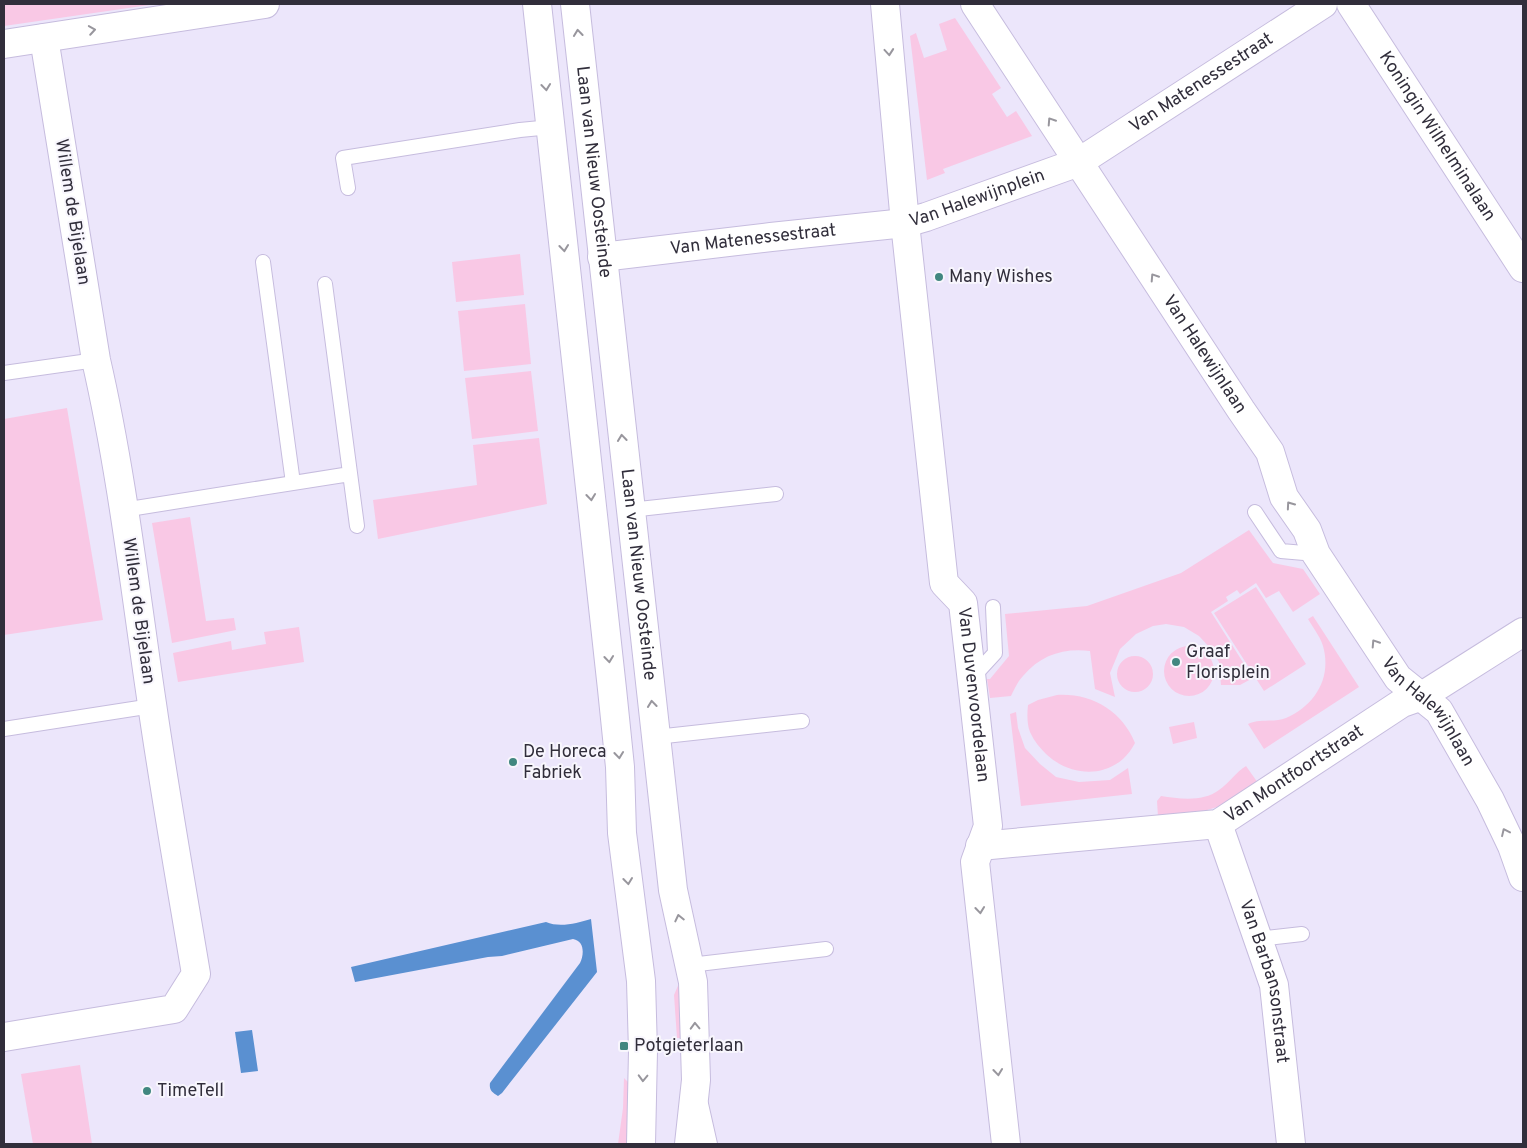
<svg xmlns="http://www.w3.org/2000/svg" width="1527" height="1148" font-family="Overpass,sans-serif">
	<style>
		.green { fill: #f9c8e5 }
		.water { fill: #5a90d1 }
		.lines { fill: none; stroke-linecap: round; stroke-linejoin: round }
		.service-casing { stroke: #c6bcde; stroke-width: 16 }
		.minor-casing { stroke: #c6bcde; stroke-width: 30 }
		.secondary-casing { stroke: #c6bcde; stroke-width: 30 }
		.service { stroke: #fff; stroke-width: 14 }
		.minor { stroke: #fff; stroke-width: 28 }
		.secondary { stroke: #fff; stroke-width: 28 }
		.oneway { stroke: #98969d }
		.poi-dot { fill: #418780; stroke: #f8f6fd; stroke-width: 2 }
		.labels { text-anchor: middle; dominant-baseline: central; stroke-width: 4; stroke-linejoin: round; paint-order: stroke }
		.street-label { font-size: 18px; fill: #312e3b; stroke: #f8f6fd }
		.poi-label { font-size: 18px; fill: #312e3b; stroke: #f8f6fd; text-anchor: start }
	</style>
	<rect width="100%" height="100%" fill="#ece6fb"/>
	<path class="green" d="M4,4H156L4,26Z
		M955,18L1001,88L992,94L1007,117L1016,111L1032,136L943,169L945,173L927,180L910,36L916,33L924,58L947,50L939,24Z
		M520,254L524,295L456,302L452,262Z
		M525,304L531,364L464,371L458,311Z
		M531,371L538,431L472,439L465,378Z
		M67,408L103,620L4,635V419Z
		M539,438L547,504L378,539L373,500L477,485L473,445Z
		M190,517L206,621L234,618L236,630L172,643L152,523Z
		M1249,530L1273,563L1303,569L1320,594L1293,612L1279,591L1266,598L1256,583L1240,594L1237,590L1226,597L1228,601L1211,612L1253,678L1240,685H1221L1219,662L1211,649L1199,636L1184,627L1166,624L1153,626L1136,634L1120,649L1110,673L1115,697L1095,689L1090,651C1063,648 1041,655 1023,676C1018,681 1014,690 1011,696L990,698L987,679H990L1009,656L1005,614L1087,606L1181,573Z
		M1256,587L1306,664L1264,691L1214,613Z
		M1313,616L1359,687L1264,749L1248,724C1260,718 1274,723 1286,718C1315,705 1332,678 1323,646C1320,636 1313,628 1308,619Z
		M299,627L304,662L178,682L173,653L231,641L232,650L266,644L264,632Z
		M1164 671a25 25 0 1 1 50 0a25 25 0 1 1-50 0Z
		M1117 674a18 18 0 1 1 36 0a18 18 0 1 1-36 0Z
		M1057,695C1092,693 1122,711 1135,743C1132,749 1128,754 1123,759C1100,779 1067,774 1046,754C1040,748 1034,741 1030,732C1027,724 1027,714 1028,705L1038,700Z
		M1016,712L1018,728L1025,748L1040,764L1056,777L1079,782L1110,780L1128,768L1132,794L1021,806L1010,714Z
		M1194,722L1197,738L1173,744L1169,727Z
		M1246,766L1258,783C1245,791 1232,801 1217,807C1198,814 1178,815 1158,817L1157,801L1161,796C1180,799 1203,802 1219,790C1229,783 1236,772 1246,766Z
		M680,981L690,1038H677L674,995Z
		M80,1065L92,1144H33L21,1074Z
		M624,1078L631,1085L630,1144H618L623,1108Z"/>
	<path class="water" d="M591,919L597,972L502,1093L498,1096C492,1092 489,1090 490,1083L580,963C584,955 585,941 573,939L502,956L488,957L355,982L351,967L546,922C560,928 577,923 591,919Z
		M252,1030L258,1071L241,1073L235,1032Z"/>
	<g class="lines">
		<defs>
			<path id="service" d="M348,188L343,158L520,130L551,127
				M263,262L293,483
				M325,284L357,526
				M4,373L96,360
				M123,510L350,474
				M630,510L776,494
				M1255,512L1281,551L1316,554
				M972,678L995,653L993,607
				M4,729L152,706
				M656,737L802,721
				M1258,939L1302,934
				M690,965L826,949
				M701,1104L710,1144"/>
			<g id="minor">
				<path id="s1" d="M885,4L905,223L944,583L963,603L975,709L988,826L975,862L1006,1144"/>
				<path id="s2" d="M975,4L1241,410L1270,452L1284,497L1307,530L1316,554L1398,678L1439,711L1490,800L1512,846L1523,877"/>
				<path id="s3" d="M1351,4L1523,268"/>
				<path d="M4,44L265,4"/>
				<path id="s4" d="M602,257L771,237L905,223L926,217L1079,162L1323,4"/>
				<path id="s5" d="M1218,824L1274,985L1291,1144"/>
				<path id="s6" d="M980,846L1218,824L1402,703L1422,696L1523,632"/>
				<path d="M4,1037L174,1009L196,974C181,884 165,794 152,704C135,590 122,473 96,360L44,38"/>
			</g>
			<g id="secondary">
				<path d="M537,4L612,689L620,767L622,833L641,981L643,1051L641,1144"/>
				<path id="s7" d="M575,4L673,890L693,982L696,1080L689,1144"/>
			</g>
		</defs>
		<use href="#service" class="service-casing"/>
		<use href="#minor" class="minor-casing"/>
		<use href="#secondary" class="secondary-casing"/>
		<use href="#service" class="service"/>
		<use href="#minor" class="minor"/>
		<use href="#secondary" class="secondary"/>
	</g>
	<defs><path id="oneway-chevron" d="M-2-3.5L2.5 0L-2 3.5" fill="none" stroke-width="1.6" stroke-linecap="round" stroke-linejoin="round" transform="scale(1.25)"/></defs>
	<g class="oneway">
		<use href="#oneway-chevron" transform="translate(92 30) rotate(-9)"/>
		<use href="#oneway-chevron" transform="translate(578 33) rotate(-96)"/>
		<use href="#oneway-chevron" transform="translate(889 52) rotate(85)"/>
		<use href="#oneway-chevron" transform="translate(546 87) rotate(84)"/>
		<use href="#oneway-chevron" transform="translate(1051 121) rotate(-123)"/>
		<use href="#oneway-chevron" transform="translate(564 248) rotate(84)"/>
		<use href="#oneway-chevron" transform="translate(1154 277) rotate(-123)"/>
		<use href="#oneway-chevron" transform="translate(622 438) rotate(-96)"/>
		<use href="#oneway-chevron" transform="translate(591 497) rotate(84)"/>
		<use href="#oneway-chevron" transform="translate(1290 505) rotate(-125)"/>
		<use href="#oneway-chevron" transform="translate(1375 643) rotate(-123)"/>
		<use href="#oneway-chevron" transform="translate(609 659) rotate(84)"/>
		<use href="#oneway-chevron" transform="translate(652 704) rotate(-96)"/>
		<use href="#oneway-chevron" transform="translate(619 755) rotate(84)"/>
		<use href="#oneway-chevron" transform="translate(1505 832) rotate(-115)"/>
		<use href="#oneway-chevron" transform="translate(628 881) rotate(83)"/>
		<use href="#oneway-chevron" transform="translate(980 910) rotate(84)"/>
		<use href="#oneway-chevron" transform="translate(679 918) rotate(-103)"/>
		<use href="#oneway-chevron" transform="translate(695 1026) rotate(-92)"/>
		<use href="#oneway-chevron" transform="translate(998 1072) rotate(84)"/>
		<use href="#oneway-chevron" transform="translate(643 1078) rotate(92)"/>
	</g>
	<g class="poi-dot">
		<circle cx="939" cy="277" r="5"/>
		<circle cx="1176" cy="662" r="5"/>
		<circle cx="513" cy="762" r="5"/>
		<rect x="619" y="1041" width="10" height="10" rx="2.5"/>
		<circle cx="147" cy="1091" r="5"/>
	</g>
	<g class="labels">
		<g class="street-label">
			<text stroke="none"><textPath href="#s4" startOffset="635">Van Matenessestraat</textPath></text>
			<text stroke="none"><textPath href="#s3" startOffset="158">Koningin Wilhelminalaan</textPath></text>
			<text stroke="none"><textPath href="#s7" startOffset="169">Laan van Nieuw Oosteinde</textPath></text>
			<text stroke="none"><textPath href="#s4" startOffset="381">Van Halewijnplein</textPath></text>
			<text transform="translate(72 212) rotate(81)">Willem de Bijelaan</text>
			<text stroke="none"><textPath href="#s4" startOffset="152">Van Matenessestraat</textPath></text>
			<text stroke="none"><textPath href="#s2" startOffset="419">Van Halewijnlaan</textPath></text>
			<text stroke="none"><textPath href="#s7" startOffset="574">Laan van Nieuw Oosteinde</textPath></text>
			<text transform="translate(138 611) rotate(82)">Willem de Bijelaan</text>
			<text stroke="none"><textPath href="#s1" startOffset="702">Van Duvenvoordelaan</textPath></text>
			<text stroke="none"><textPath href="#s2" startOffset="844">Van Halewijnlaan</textPath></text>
			<text stroke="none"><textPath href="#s6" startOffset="330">Van Montfoortstraat</textPath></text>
			<text stroke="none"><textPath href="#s5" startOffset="165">Van Barbansonstraat</textPath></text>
		</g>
		<g class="poi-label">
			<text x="949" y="277">Many Wishes</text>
			<text x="1186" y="652">Graaf<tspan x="1186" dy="21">Florisplein</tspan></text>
			<text x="523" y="752">De Horeca<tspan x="523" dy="21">Fabriek</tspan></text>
			<text x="634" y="1046">Potgieterlaan</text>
			<text x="157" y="1091">TimeTell</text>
		</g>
	</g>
	<rect width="1527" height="1148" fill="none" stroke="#312e3b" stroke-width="10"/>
</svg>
